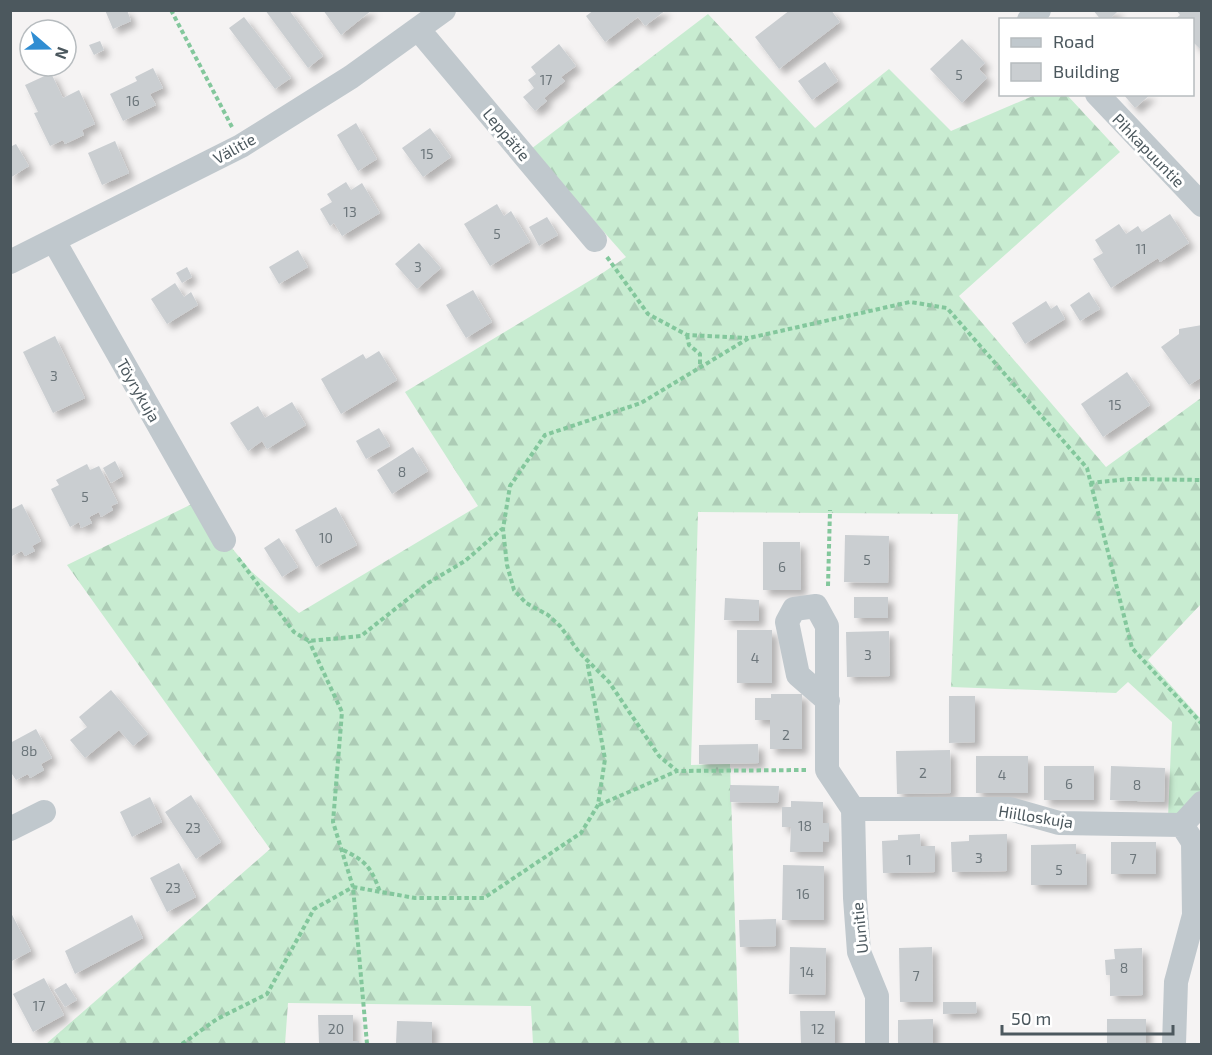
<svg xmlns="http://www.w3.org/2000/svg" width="1212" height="1055" font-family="'Exo 2',sans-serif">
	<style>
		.forest { fill: url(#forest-firs) }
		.building { fill: #caced1; filter: url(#shadow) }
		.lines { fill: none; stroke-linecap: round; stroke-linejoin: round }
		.path { stroke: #83c79c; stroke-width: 4; stroke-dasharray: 4.5 3; stroke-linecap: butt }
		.minor { stroke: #c0c8cd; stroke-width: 24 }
		.labels { text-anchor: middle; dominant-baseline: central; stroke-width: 6; stroke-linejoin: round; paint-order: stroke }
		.number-label { font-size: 14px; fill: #6c767b }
		.street-label { font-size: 16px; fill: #4c585e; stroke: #fff }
	</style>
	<defs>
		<pattern id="forest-firs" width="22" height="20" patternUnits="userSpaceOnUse" patternTransform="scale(1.5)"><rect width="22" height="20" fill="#c8ecd1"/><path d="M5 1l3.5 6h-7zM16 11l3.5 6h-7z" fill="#adccb6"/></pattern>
		<filter id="shadow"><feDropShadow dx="5.5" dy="5.5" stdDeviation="3" flood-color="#0004"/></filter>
	</defs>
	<rect width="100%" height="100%" fill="#f5f3f3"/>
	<path class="forest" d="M708,14L815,128L889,69L951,131L1035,95H1067L1120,152L959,296L1106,467L1201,398V604L1148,660L1201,719V792L1179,818H1168L1172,722L1128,682L1116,693L951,687L958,514L698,512L691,765L730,764L739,1044H533L531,1006L288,1003L285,1044H46L270,849L67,565L194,503L252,572L299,613L478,506L405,392L604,272L626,257L531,149Z"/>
	<path class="building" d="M105,10H127L131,21L113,29Z
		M265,10H289L323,56L308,68Z
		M323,10H372L341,35Z
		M594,10H666L645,26L638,17L605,42L586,16Z
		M790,10H831L840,22L779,69L755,37Z
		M1093,10H1119L1109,20H1101Z
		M1176,10H1202V51L1192,41V20H1174L1180,15Z
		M244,17L291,78L275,89L229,28Z
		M962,39L985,63L979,69L987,78L962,103L930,69Z
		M100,41L104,50L94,55L89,45Z
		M559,44L576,66L561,77L565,81L544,98L547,101L535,111L523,97L534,88L528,80L536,74L531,67Z
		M825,62L838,81L812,100L798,81Z
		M153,68L163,88L150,94L156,105L123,121L110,94L137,81L135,77Z
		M51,73L63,98L79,90L95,124L82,130L84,135L65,144L63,140L50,146L34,113L38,112L25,85Z
		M1123,94H1151L1135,108Z
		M356,123L377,159L358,171L337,135Z
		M430,128L451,157L423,177L402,148Z
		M115,141L129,173L102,185L88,153Z
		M16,144L29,166L10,178V147Z
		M346,182L351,190L362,183L380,213L342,236L334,223L330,226L320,209L332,202L327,194Z
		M497,204L504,216L511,211L530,242L490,266L464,224Z
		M1170,214L1189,243L1160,262L1158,258L1111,288L1093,259L1103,253L1095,240L1119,224L1126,234L1138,226L1142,232Z
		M547,217L558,235L539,246L529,227Z
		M419,243L441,268L417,289L395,264Z
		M298,250L308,267L279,284L269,267Z
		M187,267L192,277L182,283L176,273Z
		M175,283L184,297L191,292L198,305L167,324L151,299Z
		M473,290L492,322L466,338L446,305Z
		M1089,292L1100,309L1080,321L1070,305Z
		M1046,301L1051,309L1057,305L1065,319L1025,344L1012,323Z
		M1202,325V377L1189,385L1161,347L1179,334V329Z
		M55,336L85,398L53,413L23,352Z
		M379,351L397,380L341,414L321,379L363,354L366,359Z
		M1127,372L1150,405L1103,437L1081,404Z
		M292,402L306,425L267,449L262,441L248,451L230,423L258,406L265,418Z
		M379,428L390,446L366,459L356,441Z
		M413,447L428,471L392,494L377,470Z
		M115,461L123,476L111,483L103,468Z
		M87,464L90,470L99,466L118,503L111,506L113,510L101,517L99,512L89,517L92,523L81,528L79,522L70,527L51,489L59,485L56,480Z
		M22,504L41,541L32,546L35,551L25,556L22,551L10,557V510Z
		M336,507L357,545L316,567L295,530Z
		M845,535L889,536L888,583L844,582Z
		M279,538L298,567L282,577L264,548Z
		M763,542H800L801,590H763Z
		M854,597H888V618H854Z
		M725,598L759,600V621L724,620Z
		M737,630H772V683H737Z
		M889,631L890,676L847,677L846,632Z
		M111,690L148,734L133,746L119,730L85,758L70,740L87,727L79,717Z
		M771,694H802V749H770V720H755V698H771Z
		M949,696H975V742L949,743Z
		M36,729L52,758L41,764L44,770L30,778L28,774L16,780L10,771V743Z
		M758,744L759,763L699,764V745Z
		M950,750L951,793L897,794L896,751Z
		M976,756H1028V793H976Z
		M1044,766H1094V800H1044Z
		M1111,766L1165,768L1164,802L1110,800Z
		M730,785L779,786L778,803L730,802Z
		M191,795L221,842L196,859L165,812Z
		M150,797L162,822L132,837L120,812Z
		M791,801L823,802V823H829V842L823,841V852H790L791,827H782V807H791Z
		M920,834L921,846H935V872L883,873L882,841L898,840V835Z
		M1007,834V871L952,872L951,842L969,841V835Z
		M1111,842H1156V874H1111Z
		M1076,844V854H1086L1087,885H1031V845Z
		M179,863L196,897L167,912L150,878Z
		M783,865L824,866V920H782Z
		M10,911L31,951L10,962Z
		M132,915L143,938L75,974L65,951Z
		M776,919V946L740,947L739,920Z
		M790,947L826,948L825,995L789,994Z
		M932,947L933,1002H900L899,948Z
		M1142,948L1143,995L1110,996V975H1106L1105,960L1115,959L1114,949Z
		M44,978L64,1015L33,1032L13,994Z
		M66,983L77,1000L65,1007L54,990Z
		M943,1002H976L977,1013L943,1014Z
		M800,1011H835V1044H801Z
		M318,1015H353V1041H359V1044H319Z
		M933,1019V1044H898V1020Z
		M1107,1019H1146V1044H1107Z
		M397,1021L432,1022V1044H396Z"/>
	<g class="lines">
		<path class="path" d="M171,10L232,127
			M607,257L648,314L687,335L748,338
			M687,335L689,345L700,354V367
			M1090,483L1129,479L1202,480
			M238,558L294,632L309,641L361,636L428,583L465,561L502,529
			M828,586L830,510
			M806,770L677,771L659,756L609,682L579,652L560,626L548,615L526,603L514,590L507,565L503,529L510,486L545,435L641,403L749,338L910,302L947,308L1087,468L1132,648L1202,724
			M599,805L677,771
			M343,850C366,861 371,867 380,892
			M182,1044L217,1019L267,994L314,909L353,887L333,822L342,712L309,641
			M367,1044L353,887L415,898H484L581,833L598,805L605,759L587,661"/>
		<path class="minor" d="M1029,20L1039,10
			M418,29L595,240
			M1097,94L1202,205
			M54,241L224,540
			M10,262L241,146L351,77L444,10
			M828,701L798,675L787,622L794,609L816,606L827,626V770L853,809
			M853,809H1010L1059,823L1182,825
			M853,809L855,898L859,952L877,996V1044
			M1182,825L1202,803
			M10,829L44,812
			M1174,1044L1176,982L1194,915L1193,842L1182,825"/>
	</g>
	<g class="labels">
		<g class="number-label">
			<text x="959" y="74">5</text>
			<text x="546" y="79">17</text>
			<text x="133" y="100">16</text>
			<text x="427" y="153">15</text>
			<text x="350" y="211">13</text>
			<text x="497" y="233">5</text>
			<text x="1141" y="248">11</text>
			<text x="418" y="266">3</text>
			<text x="54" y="375">3</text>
			<text x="1115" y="404">15</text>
			<text x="402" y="471">8</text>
			<text x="85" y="496">5</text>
			<text x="326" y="537">10</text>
			<text x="867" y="559">5</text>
			<text x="782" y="566">6</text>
			<text x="868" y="654">3</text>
			<text x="755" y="657">4</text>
			<text x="786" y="734">2</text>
			<text x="29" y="750">8b</text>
			<text x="923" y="772">2</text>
			<text x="1002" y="774">4</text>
			<text x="1069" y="783">6</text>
			<text x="1137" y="784">8</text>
			<text x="805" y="825">18</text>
			<text x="193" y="827">23</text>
			<text x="979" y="857">3</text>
			<text x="1133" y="858">7</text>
			<text x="909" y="859">1</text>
			<text x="1059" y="869">5</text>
			<text x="173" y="887">23</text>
			<text x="803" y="893">16</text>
			<text x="1124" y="967">8</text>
			<text x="807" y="971">14</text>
			<text x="916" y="975">7</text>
			<text x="39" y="1005">17</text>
			<text x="336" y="1028">20</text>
			<text x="818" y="1028">12</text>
		</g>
		<g class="street-label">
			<text transform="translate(507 134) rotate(50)">Leppätie</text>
			<text transform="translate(234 148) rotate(-29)">Välitie</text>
			<text transform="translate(1149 150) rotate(46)">Pihkapuuntie</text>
			<text transform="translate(139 390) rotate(60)">Töyrykuja</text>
			<text transform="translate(1036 816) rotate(9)">Hiilloskuja</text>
			<text transform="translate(859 928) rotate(-96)">Uunitie</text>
		</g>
	</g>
	<rect width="1212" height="1055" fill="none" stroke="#4c585e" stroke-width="24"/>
	<rect x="999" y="18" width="195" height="78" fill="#ffffff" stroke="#b7bcbf" stroke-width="1.5"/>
	<rect x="1011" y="38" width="30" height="9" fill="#c0c8cd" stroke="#b7bcbf" stroke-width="1.5"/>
	<text x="1053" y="48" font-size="18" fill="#4c585e">Road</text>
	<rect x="1011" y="63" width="30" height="18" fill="#caced1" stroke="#b7bcbf" stroke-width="1.5"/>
	<text x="1053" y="78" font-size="18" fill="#4c585e">Building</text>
	<g transform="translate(48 48) rotate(110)"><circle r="28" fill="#ffffff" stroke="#b7bcbf" stroke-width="1.5"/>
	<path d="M0-4.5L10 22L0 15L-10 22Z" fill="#308dd2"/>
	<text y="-9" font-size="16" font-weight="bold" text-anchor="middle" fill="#4c585e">N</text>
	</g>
	<path d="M1002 1025v9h171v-9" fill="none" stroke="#4c585e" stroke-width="3"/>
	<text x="1011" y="1025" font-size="18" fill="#4c585e" stroke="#ffffff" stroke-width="4.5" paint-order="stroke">50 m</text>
</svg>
